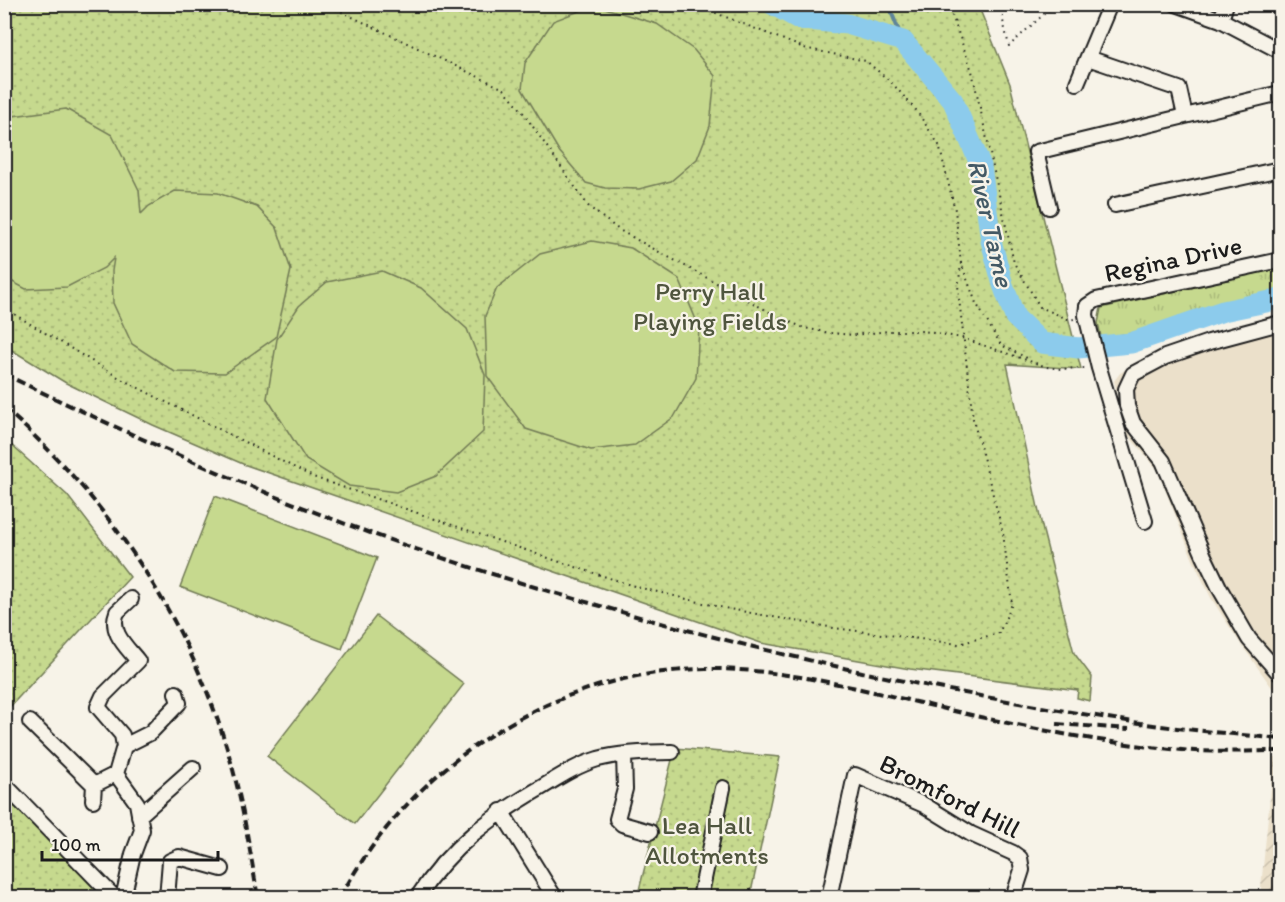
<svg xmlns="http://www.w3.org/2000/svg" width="1285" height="902" font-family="Itim,sans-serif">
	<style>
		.built { fill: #ebe0ca }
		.industrial { fill: url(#industrial-furrows) }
		.grass { fill: url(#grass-tufts); stroke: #717a55; stroke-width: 1.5 }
		.park { fill: url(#park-dots); stroke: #717a55; stroke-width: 1.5 }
		.pitch { fill: #c6d98e; stroke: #717a55; stroke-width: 1.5 }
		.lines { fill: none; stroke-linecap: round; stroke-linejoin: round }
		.stream { stroke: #5f8599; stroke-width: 4 }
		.river { stroke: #8ccbec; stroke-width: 21 }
		.minor-casing { stroke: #1c1c1c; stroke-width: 18 }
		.path { stroke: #1c1c1c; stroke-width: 2; stroke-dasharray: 1.5 4.5; stroke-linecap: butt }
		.minor { stroke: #f7f3e8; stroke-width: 14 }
		.rail { stroke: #1c1c1c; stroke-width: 4; stroke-dasharray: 9 4.5; stroke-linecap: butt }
		.labels { text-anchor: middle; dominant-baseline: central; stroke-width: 4.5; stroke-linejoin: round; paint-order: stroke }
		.street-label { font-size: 26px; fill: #1c1c1c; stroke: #f7f3e8 }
		.park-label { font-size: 26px; fill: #4f553e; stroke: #f7f3e8 }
		.water-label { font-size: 27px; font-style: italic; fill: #435965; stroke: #f7f3e8 }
	</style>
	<defs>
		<pattern id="industrial-furrows" width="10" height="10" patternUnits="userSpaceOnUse" patternTransform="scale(1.5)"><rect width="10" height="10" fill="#ebe0ca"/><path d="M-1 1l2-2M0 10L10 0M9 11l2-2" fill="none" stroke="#c9c0ad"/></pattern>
		<pattern id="grass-tufts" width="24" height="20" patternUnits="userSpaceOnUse" patternTransform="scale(1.5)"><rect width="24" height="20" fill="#c6d98e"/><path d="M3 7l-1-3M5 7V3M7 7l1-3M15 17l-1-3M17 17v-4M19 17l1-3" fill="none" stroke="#aaba7a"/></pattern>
		<pattern id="park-dots" width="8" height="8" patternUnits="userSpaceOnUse" patternTransform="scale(1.5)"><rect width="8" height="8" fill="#c6d98e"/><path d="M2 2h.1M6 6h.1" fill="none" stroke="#aaba7a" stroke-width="1.8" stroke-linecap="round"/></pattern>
	</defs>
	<rect width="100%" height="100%" fill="#f7f3e8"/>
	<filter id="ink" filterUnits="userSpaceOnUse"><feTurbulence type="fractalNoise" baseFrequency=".0167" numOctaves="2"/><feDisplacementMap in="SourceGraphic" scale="12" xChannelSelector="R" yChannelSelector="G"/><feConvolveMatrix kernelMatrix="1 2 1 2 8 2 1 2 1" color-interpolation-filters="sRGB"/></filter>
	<g filter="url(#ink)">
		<path class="built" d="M1280,318V699L1238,640L1211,598L1193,560L1157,469L1126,433L1114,381L1120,373L1143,359L1222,331Z"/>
		<path class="industrial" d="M1274,757H1280V897H1260Z"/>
		<path class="grass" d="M1280,268V290L1175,318L1134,333L1101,337L1098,323L1101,308Z"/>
		<path class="park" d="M4,5H978L1010,84L1081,369L1007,364L1043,531L1074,653L1092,677L1090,701L1077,698L1078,690L910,669L761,643L243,464L153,425L66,383L5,346Z
			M9,443L67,495L130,577L5,712L4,449Z
			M675,748L780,757L750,897L637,898Z
			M5,795L109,897H5Z"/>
		<path class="pitch" d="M595,5L657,24L694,50L715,76L710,126L697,159L671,181L639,189L605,188L586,183L559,151L522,89L525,63L553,21Z
			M66,109L112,135L139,190L141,214L149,206L175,191L218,193L257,207L277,228L291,270L276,337L225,373L175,372L132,344L113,303L112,271L114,258L104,268L67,287L26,289L5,278V117Z
			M592,241L631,248L679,279L699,327L696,378L674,417L635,445L591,450L526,429L487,376L485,316L497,288L540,254Z
			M382,271L421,288L467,329L485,375L483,432L436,476L396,492L349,486L306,460L267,398L277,339L299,306L327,282Z
			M215,496L377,558L342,649L180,587Z
			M376,616L464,684L355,824L267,756Z"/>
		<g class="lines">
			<path class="stream" d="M888,4L903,41"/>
			<path class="river" d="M772,4L799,19L847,24L903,41L953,101L981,166L991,241L1003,285L1015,317L1042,343L1078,348L1131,343L1223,311L1280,299"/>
			<defs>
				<path id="minor" d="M1176,4L1221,20L1280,51
					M1221,20L1226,4
					M1088,58L1179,89L1185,116
					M1077,83L1110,4
					M1115,205L1280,169
					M1049,207L1036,152L1280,93
					M1280,323L1209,342L1165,357L1133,374L1126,389L1127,406L1133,423L1163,461L1204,556L1220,589L1249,639L1280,674
					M1145,521L1099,368L1086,315L1087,306L1096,300L1280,260
					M30,722L94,785
					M124,746L122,735L98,707L103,696L138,661C126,646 109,632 117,612L131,599
					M624,755L625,789L617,819L622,824L650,832
					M4,784L115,898
					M93,800L94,785L116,774
					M501,811L555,898
					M139,816L193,768
					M123,898L133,854L142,830L137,803L116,774L124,746L150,733L179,703L176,693
					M167,898L170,861L179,857L222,869
					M417,898C450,846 492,816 544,786C562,775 578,765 598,759C621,753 648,752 672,752
					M700,898L723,788
					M829,898L855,775L924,805L971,834L1013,853L1020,858L1022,870L1013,898"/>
			</defs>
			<use href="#minor" class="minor-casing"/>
			<path class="path" d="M325,4L504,89L517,104L589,207L619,230L775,315L804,328L830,333L854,335L888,331H923L962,338L1047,367L1060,369L1087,368
				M693,4L804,48L866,61L892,83L916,110L939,145L955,210L961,263L976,303L1001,345L1029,359
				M948,4L972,71L1014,263L1040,307L1070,320L1074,319
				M999,4L1009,46L1055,4
				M4,308L123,380L313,477L560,562L637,587L724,608L834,628L959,644L999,633L1012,604L1003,533L973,419L958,290L961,263"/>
			<use href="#minor" class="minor"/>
			<path class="rail" d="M4,374C111,426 219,475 330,518C419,552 511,581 604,607C774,656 946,693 1121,720C1174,729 1227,733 1280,739
				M4,408C106,497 184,612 225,742C241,792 249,845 258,898
				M1057,724L1129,729
				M340,898C411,764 554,671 706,669C794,668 882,695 967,714C1037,730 1109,744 1182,750C1215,753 1248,751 1280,751"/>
		</g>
	</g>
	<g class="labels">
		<g class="street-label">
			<text transform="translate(1173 259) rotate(-12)">Regina Drive</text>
			<text transform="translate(950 796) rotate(27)">Bromford Hill</text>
		</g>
		<g class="park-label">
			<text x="710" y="291">Perry Hall<tspan x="710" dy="30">Playing Fields</tspan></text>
			<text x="707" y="825">Lea Hall<tspan x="707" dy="30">Allotments</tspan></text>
		</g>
		<g class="water-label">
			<text transform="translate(991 223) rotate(77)">River Tame</text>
		</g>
	</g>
	<rect width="1285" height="902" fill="none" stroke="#f7f3e8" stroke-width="24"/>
	<rect x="12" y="12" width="1261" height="878" fill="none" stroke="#1c1c1c" stroke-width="2" filter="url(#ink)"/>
	<path d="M42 851v9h176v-9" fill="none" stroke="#1c1c1c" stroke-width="3"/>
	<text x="51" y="851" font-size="18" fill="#1c1c1c" stroke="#f7f3e8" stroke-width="4.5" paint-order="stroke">100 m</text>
</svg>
